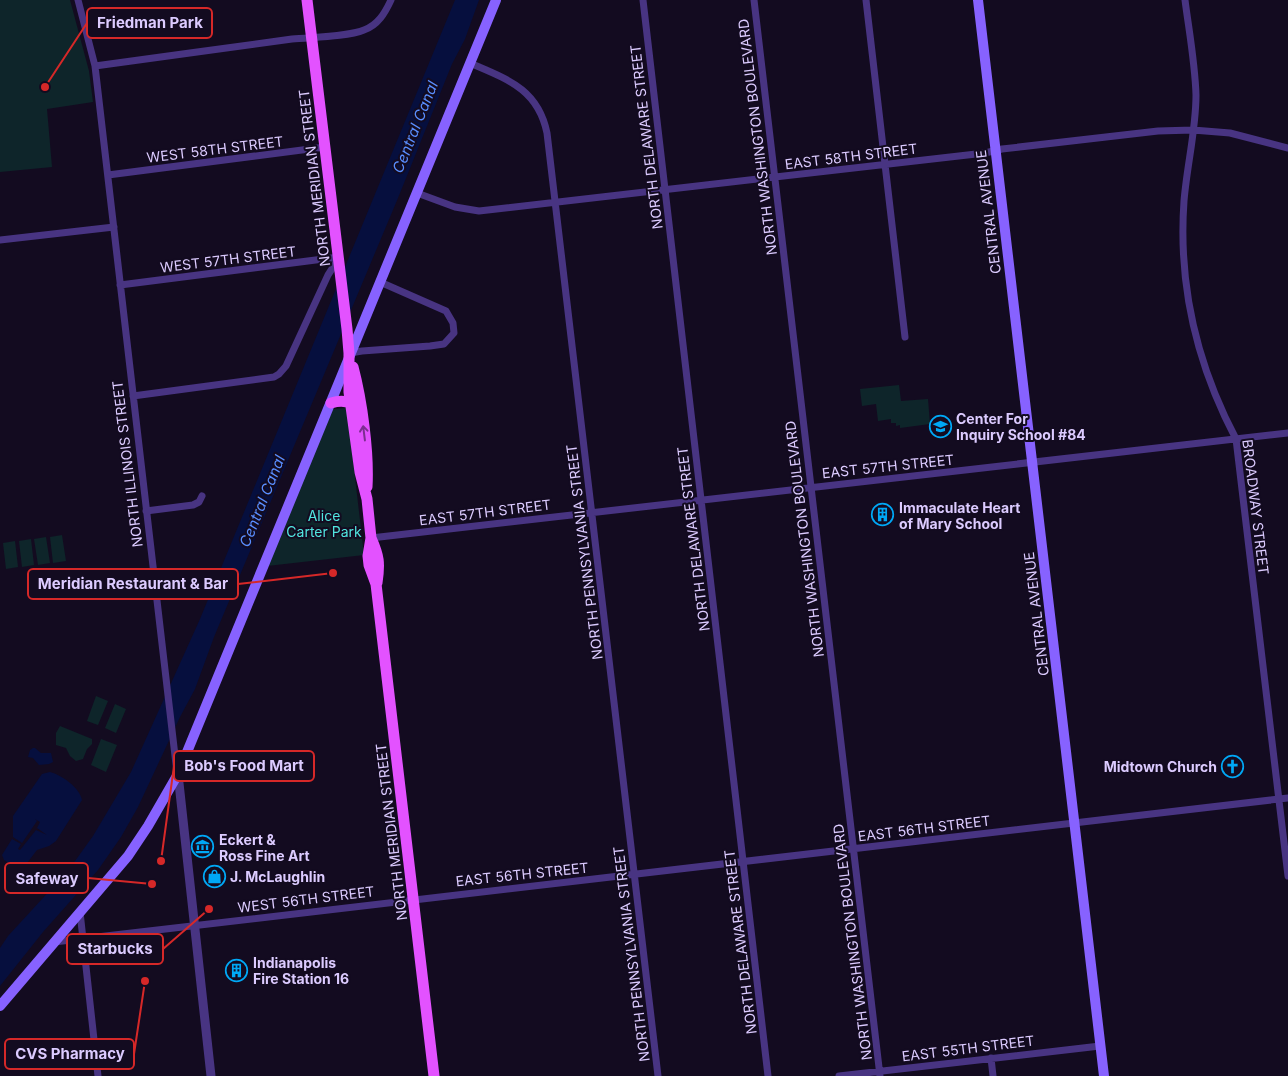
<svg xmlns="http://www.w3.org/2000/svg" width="1288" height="1076" font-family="Inter,sans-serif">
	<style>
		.green { fill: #0e252a }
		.water { fill: #060f3e }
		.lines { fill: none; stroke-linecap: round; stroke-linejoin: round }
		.minor { stroke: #483482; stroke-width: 7 }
		.tertiary { stroke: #483482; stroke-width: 9 }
		.secondary { stroke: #8762ff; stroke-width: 10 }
		.primary { stroke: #e352ff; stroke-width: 11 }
		.oneway { stroke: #7b2e90 }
		.labels { text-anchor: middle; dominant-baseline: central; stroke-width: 4; stroke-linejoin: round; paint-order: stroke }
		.street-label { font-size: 14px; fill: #dccbff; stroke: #130b20 }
		.poi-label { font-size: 14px; font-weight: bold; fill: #dccbff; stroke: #130b20; text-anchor: start }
		.park-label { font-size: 14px; fill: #51e5df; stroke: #130b20 }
		.water-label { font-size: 15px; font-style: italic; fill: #598eff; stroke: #130b20 }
		.leader { fill: none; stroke: #d62828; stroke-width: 2 }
		.callout-dot { fill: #d62828; stroke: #130b20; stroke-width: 2 }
		.callout { fill: #130b20; stroke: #d62828; stroke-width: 2 }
		.callout-label { font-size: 15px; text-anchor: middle; font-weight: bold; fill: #dccbff }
	</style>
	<rect width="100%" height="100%" fill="#130b20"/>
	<path class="green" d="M0,0H70L89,71L93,102L47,109L52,167L0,172Z
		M899,385L901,401L928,399L930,424L900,428V425L896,426V423H891V419L878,421L876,404L862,406L860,389Z
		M347,408L364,555L267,566L333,409Z
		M62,535L66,561L53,563L50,537Z
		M46,537L50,563L38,565L34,539Z
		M31,539L34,565L22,567L19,541Z
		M15,541L18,567L6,569L3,543Z
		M96,696L108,701L98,725L87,721Z
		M115,704L126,709L116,733L105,728Z
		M60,726L92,739V744L87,749L83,759L76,761L70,756L66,748L56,745V733Z
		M101,739L117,745L106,772L91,765Z"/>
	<path class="water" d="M455,0H479L465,39L452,64L398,198L214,637L195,689L180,717L138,807L121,837L98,870L43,932L0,986V948L8,936L54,886L75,861L93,836L131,772L200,619Z
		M33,748H35L41,753H51L53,762L49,764L39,765L33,758L28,757L30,750Z
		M50,772C62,775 80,788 82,800L56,841L49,846L37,850L21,871L4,860L2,855L12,839L21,844L18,849L20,850L36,830L47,835L37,828L40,822L35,819L37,821L22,843L13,837V816L42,774Z"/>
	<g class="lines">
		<path class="minor" d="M78,0L95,66L177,773
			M643,0L768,1076
			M754,0L880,1076
			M866,0L905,337
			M1185,0C1189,31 1195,63 1196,95C1196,130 1187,165 1184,201C1178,285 1197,365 1236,439L1288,876
			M470,63C507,79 538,89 547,133L658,1076
			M95,66C161,57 226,48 292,39C311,37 347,37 364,30C378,25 385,13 391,0
			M108,175L325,147
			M417,193L455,207L479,211L985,153L1002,149L1158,131L1193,130L1230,133L1288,148
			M0,240L114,227
			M120,285L339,257
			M350,353L362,351L430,346L444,344L454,333L453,323L446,311L380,282
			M133,396L274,377L279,374L286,366L328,275L339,258
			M146,511L193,505L199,502L202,496
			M371,538L1288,433
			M80,912L98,1076
			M54,942L1288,798
			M991,1058L993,1076
			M839,1076L1100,1046"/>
		<path class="tertiary" d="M178,774L211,1076"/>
		<path class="secondary" d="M978,0L1104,1076
			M0,1006L128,856L148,826L178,774L496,0"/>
		<path class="primary" d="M307,0L347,329L349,353V392L360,472L367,499L371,538L368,556L369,565L376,584L434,1076
			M353,367C362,401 369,453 367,487
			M331,403C338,401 345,400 351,404
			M371,538C379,556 380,563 377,583"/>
	</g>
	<defs><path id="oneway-shaft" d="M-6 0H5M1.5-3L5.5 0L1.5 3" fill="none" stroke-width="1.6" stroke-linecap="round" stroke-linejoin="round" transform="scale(1.25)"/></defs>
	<use class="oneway" href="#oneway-shaft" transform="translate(364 433) rotate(-97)"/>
	<defs>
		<symbol id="school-ring" viewBox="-11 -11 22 22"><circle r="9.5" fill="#130b20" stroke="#00a8f6" stroke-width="1.5"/><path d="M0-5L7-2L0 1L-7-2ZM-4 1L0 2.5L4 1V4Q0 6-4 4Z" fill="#00a8f6"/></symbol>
		<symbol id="building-ring" viewBox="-11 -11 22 22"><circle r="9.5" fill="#130b20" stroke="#00a8f6" stroke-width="1.5"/><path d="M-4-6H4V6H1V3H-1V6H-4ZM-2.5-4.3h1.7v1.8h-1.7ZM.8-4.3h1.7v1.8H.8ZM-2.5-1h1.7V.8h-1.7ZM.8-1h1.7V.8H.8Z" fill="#00a8f6"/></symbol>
		<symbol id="church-ring" viewBox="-11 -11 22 22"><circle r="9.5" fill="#130b20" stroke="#00a8f6" stroke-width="1.5"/><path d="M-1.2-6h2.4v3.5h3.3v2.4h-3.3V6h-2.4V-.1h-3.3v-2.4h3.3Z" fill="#00a8f6"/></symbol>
		<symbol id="museum-ring" viewBox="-11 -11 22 22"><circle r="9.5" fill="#130b20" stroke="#00a8f6" stroke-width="1.5"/><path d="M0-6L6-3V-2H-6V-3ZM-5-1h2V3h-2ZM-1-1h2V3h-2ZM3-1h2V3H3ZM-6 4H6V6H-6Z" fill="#00a8f6"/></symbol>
		<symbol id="shop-ring" viewBox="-11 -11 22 22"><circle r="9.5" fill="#130b20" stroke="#00a8f6" stroke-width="1.5"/><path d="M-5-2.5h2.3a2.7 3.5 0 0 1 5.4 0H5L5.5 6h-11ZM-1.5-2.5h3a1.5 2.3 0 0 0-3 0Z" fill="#00a8f6"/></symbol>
	</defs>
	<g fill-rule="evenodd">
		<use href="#school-ring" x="928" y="414" width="25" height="25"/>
		<use href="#building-ring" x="870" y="502" width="25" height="25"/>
		<use href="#church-ring" x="1220" y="754" width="25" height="25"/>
		<use href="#museum-ring" x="190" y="834" width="25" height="25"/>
		<use href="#shop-ring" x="202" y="864" width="25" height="25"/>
		<use href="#building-ring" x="224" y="958" width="25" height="25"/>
	</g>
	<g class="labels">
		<g class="street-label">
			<text transform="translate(646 137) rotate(-97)">NORTH DELAWARE STREET</text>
			<text transform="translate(757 137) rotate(-97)">NORTH WASHINGTON BOULEVARD</text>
			<text transform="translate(215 149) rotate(-7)">WEST 58TH STREET</text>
			<text transform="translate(851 156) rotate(-7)">EAST 58TH STREET</text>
			<text transform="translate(314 178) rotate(-97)">NORTH MERIDIAN STREET</text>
			<text transform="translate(988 212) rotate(-97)">CENTRAL AVENUE</text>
			<text transform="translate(228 259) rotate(-7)">WEST 57TH STREET</text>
			<text transform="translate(127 464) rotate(-97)">NORTH ILLINOIS STREET</text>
			<text transform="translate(888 466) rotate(-6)">EAST 57TH STREET</text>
			<text transform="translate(1256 507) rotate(83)">BROADWAY STREET</text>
			<text transform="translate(485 512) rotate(-7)">EAST 57TH STREET</text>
			<text transform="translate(693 539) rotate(-97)">NORTH DELAWARE STREET</text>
			<text transform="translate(804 539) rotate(-97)">NORTH WASHINGTON BOULEVARD</text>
			<text transform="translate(584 552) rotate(-97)">NORTH PENNSYLVANIA STREET</text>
			<text transform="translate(1036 614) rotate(-97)">CENTRAL AVENUE</text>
			<text transform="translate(924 828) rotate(-7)">EAST 56TH STREET</text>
			<text transform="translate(391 832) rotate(-97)">NORTH MERIDIAN STREET</text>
			<text transform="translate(522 874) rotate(-6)">EAST 56TH STREET</text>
			<text transform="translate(306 899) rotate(-7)">WEST 56TH STREET</text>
			<text transform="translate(740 942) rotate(-97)">NORTH DELAWARE STREET</text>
			<text transform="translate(852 942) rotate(-97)">NORTH WASHINGTON BOULEVARD</text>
			<text transform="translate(631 954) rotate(-97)">NORTH PENNSYLVANIA STREET</text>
			<text transform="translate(968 1048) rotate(-7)">EAST 55TH STREET</text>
		</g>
		<g class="poi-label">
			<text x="956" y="418">Center For<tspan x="956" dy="16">Inquiry School #84</tspan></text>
			<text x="899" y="507">Immaculate Heart<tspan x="899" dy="16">of Mary School</tspan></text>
			<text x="1217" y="766" text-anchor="end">Midtown Church</text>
			<text x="219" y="839">Eckert &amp;<tspan x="219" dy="16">Ross Fine Art</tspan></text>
			<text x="230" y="876">J. McLaughlin</text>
			<text x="253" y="962">Indianapolis<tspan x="253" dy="16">Fire Station 16</tspan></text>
		</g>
		<g class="park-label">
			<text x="324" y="515">Alice<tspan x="324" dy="16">Carter Park</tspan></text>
		</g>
		<g class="water-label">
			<text transform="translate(415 127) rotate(-68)">Central Canal</text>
			<text transform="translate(262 501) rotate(-68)">Central Canal</text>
		</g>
	</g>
	<path class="leader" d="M45 87L87 23M333 573L238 584M161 861L174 766M152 884L88 878M209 909L163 949M145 981L134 1054"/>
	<g class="callout-dot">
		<circle cx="45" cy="87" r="5"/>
		<circle cx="333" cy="573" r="5"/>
		<circle cx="161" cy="861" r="5"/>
		<circle cx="152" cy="884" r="5"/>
		<circle cx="209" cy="909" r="5"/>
		<circle cx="145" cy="981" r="5"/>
	</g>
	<g class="callout">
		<rect x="87" y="8" width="125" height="30" rx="5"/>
		<rect x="28" y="569" width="210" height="30" rx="5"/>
		<rect x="174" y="751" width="140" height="30" rx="5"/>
		<rect x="5" y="863" width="83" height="30" rx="5"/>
		<rect x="67" y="934" width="96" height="30" rx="5"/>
		<rect x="5" y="1039" width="129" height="30" rx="5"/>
	</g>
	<g class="callout-label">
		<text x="150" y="28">Friedman Park</text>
		<text x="133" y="589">Meridian Restaurant &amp; Bar</text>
		<text x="244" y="771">Bob's Food Mart</text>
		<text x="47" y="884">Safeway</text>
		<text x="115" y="954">Starbucks</text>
		<text x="70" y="1059">CVS Pharmacy</text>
	</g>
</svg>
